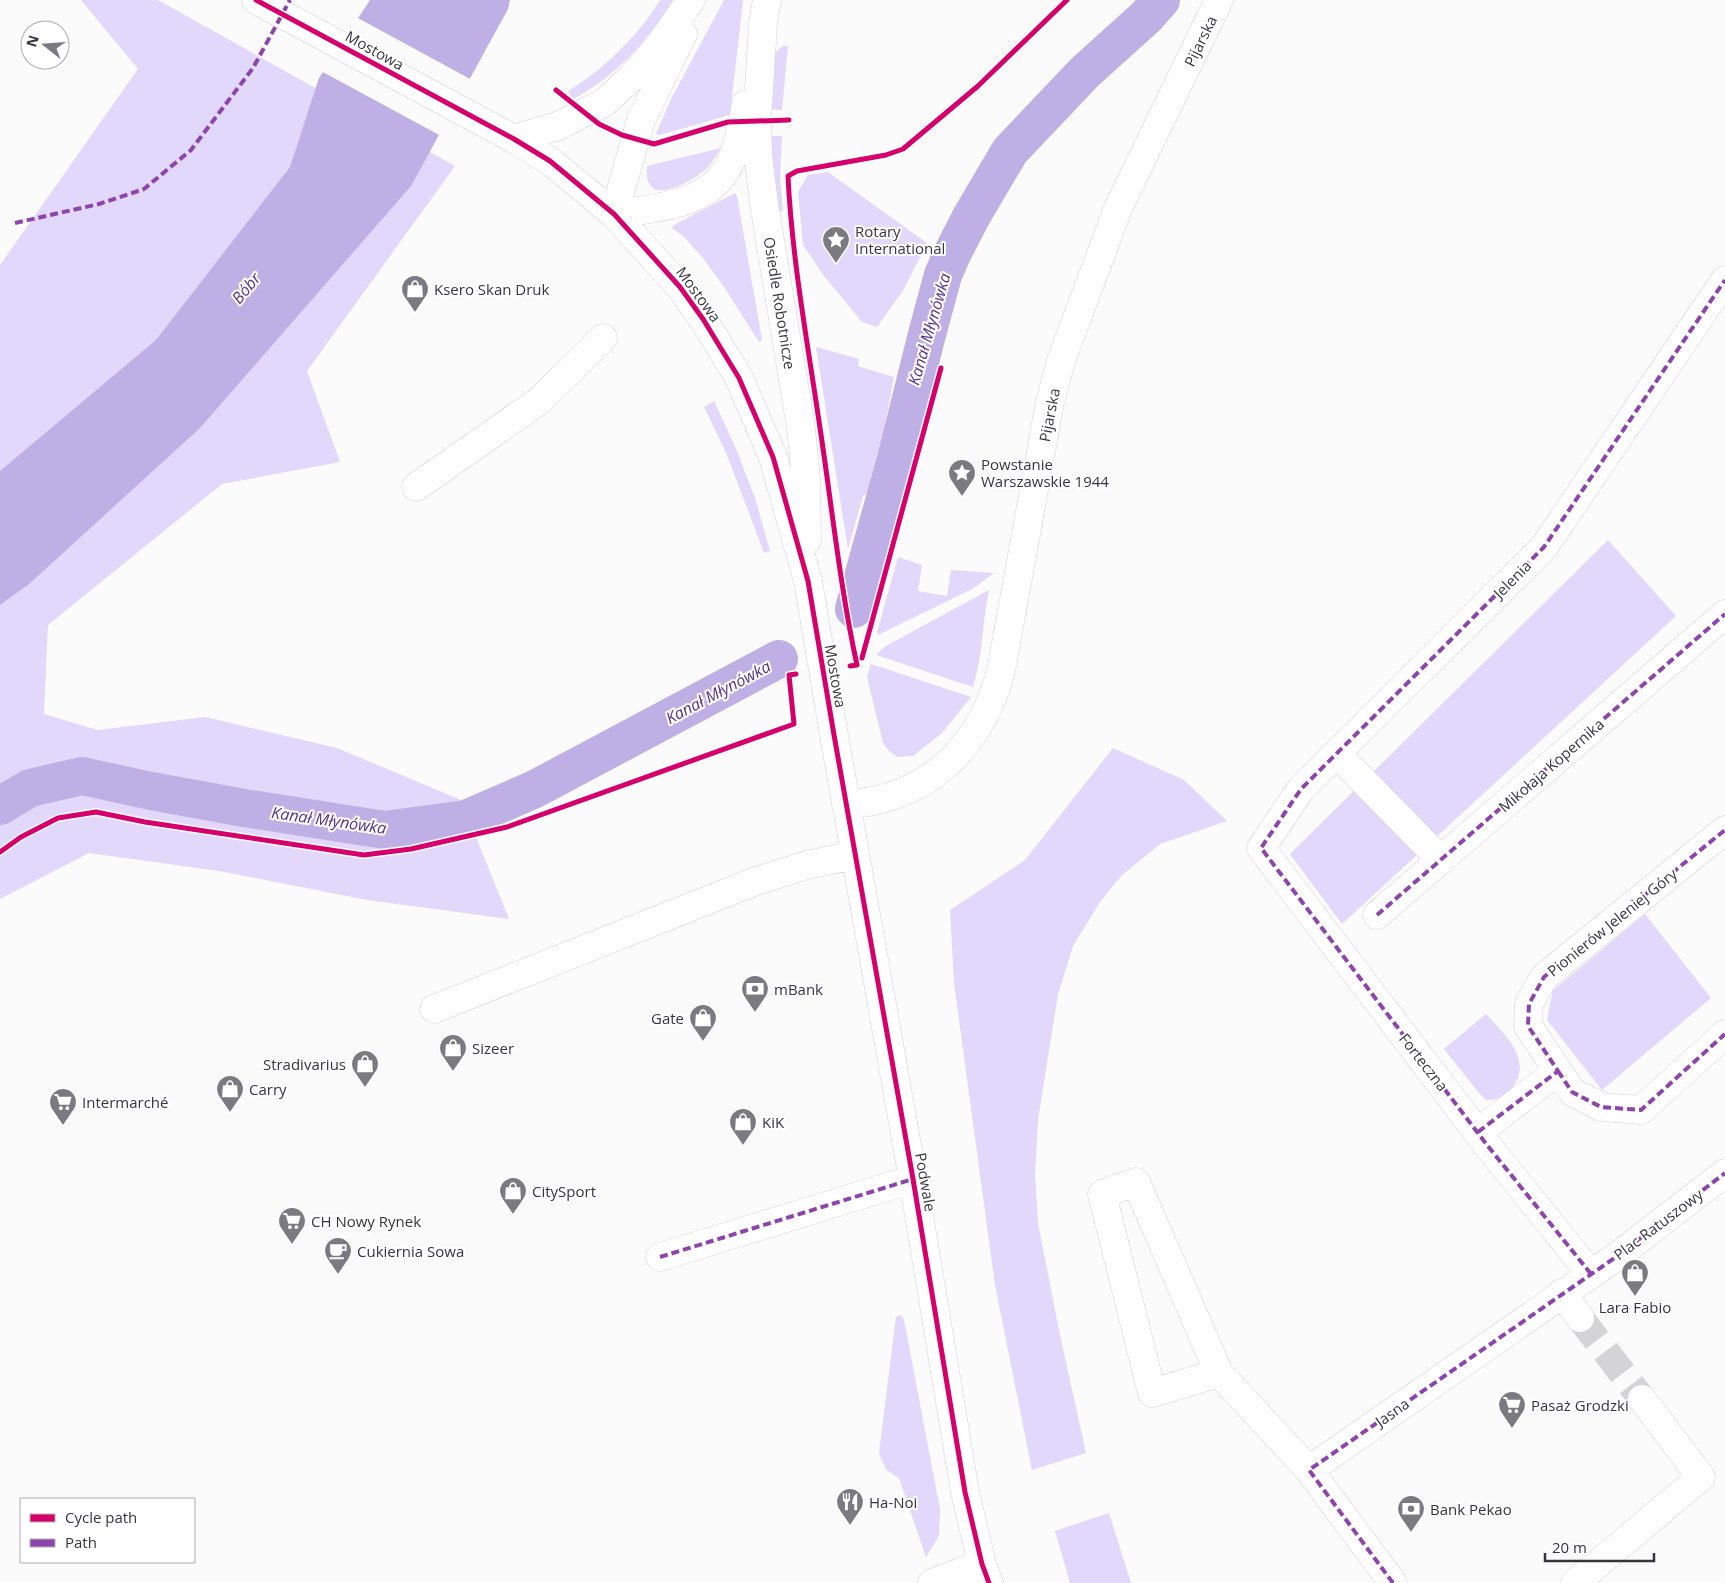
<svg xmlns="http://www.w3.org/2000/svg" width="1725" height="1583" font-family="'Open Sans',sans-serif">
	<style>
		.green { fill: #e1d8fb }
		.water { fill: #beafe5 }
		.pier { fill: #fbfbfb }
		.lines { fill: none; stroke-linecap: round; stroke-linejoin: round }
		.canal { stroke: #beafe5; stroke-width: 38 }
		.minor-tunnel { stroke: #d4d3d5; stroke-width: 28; stroke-dasharray: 28 14; stroke-linecap: butt }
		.minor-casing { stroke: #d4d3d8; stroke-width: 29 }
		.minor { stroke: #fefefe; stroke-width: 28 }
		.quiet { stroke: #8e44ad; stroke-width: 4; stroke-dasharray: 8 4; stroke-linecap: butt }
		.cycleway-casing { stroke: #fff; stroke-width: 8 }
		.cycleway { stroke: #d6006c; stroke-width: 5 }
		.labels { text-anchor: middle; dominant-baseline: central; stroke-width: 4; stroke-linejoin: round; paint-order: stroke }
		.street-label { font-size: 15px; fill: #36343e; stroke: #fff }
		.poi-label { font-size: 15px; fill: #36343e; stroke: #fff; text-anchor: start }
		.water-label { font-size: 16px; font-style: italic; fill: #54338d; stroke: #fff }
	</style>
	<rect width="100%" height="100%" fill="#fbfbfb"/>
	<path class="green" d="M81,0H158L455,166L307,371L340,462L222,484L48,625L44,714L98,730L205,717L337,748L461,800L509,919L367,900L219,871L89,853L0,899V265L138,69Z
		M660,0H673C646,42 618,75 573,99L568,91C602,71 640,34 660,0Z
		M724,0H743L730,115L660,135L656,134L670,101Z
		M783,46H788L782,110L766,109C767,91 765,56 783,46Z
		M766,136H782L780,176L783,211L775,212Z
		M721,148C717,154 713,161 708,167C699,177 660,201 650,185C646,180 647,172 647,166Z
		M828,172L927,243L904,289L877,327L862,322L824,276L803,245L798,192L808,175Z
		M735,193L737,196L762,340L759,342L724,287L703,258L683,236L672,228L674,225Z
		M816,347L859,359L858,366L894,377L879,456L871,489L863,496L848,549Z
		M714,401L737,451L755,498L770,551L764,553L727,455L704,407Z
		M1608,540L1676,616L1342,924L1290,854Z
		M898,557L922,565L918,591L947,596L951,570L994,573L972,589L878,635L877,632Z
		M989,590C982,622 983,655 973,687L876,655L884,647Z
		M871,664L971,697L942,733L913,756L897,757L888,750L883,743L867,677Z
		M1113,748L1184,780L1227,821L1160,844L1121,876L1100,902L1073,946L1058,994L1038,1120L1035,1175L1038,1223L1060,1335L1086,1453L1032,1470L995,1285L954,983L950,910L1025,860Z
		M1645,914L1711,998L1602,1090L1547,1020L1553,990Z
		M1486,1014C1504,1034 1533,1059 1513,1087C1507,1097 1498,1100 1486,1100L1479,1093L1444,1049Z
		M901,1315L904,1320L940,1509L939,1536L926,1557L899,1478L886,1470L879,1453L896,1317Z
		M1109,1513L1131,1583H1070L1055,1531Z"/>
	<path class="water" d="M370,0H510L508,9L411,186L200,428L29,584L0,605V471L156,340L290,167L319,78Z"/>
	<path class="pier" d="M356,17L472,80L441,136L321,71Z"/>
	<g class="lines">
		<path class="canal" d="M854,609L895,463L926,338L943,275L953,252L971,217L1010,151L1085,72L1146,17L1161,0
			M0,806L30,788L82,776L151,791L244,808L385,830L466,819L535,789L779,659"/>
		<path class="minor-tunnel" d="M1580,1318L1642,1399"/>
		<defs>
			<path id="minor" d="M256,0L514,139L550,161L614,214L680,287L703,319L739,378L773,457L808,581L834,735L913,1179L965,1492L982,1564L989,1583
				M767,0L763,24L757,121L758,155L764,204L801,428L806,479L807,540
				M514,139L558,126L605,102L632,77L659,46L691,0
				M614,214C653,208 706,207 728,167C738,148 742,125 746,104
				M614,214L641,120L683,34
				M416,487L539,401L603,338
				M1337,754L1441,860
				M846,804C855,803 864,803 873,801C942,786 983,737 1001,671L1050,402L1061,361L1119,206L1219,0
				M1377,915L1725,614
				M434,1009L756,881L807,865L855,855
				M1558,1071L1572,1092L1601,1107L1641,1110L1725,1034
				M1478,1132L1558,1071L1528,1026L1529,1004L1544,977L1725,830
				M660,1257L913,1179
				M1591,1274L1487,1145L1261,848L1301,789L1544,547L1725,280
				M1562,1293L1580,1318
				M1219,1373L1152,1393L1102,1194L1136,1182L1219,1373L1309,1470L1393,1583
				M1309,1470L1616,1257L1725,1173
				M932,1583L982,1564
				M1575,1583L1701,1477L1642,1399"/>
		</defs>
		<use href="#minor" class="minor-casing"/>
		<use href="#minor" class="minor"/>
		<path class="quiet" d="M15,223L99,204L144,189L191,150L253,68L290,0
			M1377,915L1725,614
			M1558,1071L1572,1092L1601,1107L1641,1110L1725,1034
			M1478,1132L1558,1071L1528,1026L1529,1004L1544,977L1725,830
			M660,1257L913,1179
			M1591,1274L1487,1145L1261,848L1301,789L1544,547L1725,280
			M1393,1583L1309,1470L1616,1257L1725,1173"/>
		<defs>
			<path id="cycleway" d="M256,0L514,139L550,161L614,214L680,287L703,319L739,378L773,457L808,581L834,735L913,1179L965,1492L982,1564L989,1583
				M556,90L599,124L622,135L654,144L728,122L789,120
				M862,658L941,368
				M850,666L857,665C840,587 832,507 820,428C808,345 792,260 788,176L797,171L886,155L903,149L978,86L1067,0
				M0,852L21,837L58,818L96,812L145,822L364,855L411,849L507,827L794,724L789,675L796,674"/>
		</defs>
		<use href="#cycleway" class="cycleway-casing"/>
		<use href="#cycleway" class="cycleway"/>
	</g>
	<defs>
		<symbol id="sight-pin" viewBox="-11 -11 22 30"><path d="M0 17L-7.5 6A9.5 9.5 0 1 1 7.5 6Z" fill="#7b7a80" stroke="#fff"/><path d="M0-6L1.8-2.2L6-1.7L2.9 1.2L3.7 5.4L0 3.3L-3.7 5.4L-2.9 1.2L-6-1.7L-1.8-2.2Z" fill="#fff"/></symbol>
		<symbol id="shop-pin" viewBox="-11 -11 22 30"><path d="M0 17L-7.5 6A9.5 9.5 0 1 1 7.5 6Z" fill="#7b7a80" stroke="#fff"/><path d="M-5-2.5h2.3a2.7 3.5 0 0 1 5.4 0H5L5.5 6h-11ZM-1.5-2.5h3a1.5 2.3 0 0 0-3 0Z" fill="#fff"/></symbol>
		<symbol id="bank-pin" viewBox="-11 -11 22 30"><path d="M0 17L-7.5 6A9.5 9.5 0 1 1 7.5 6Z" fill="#7b7a80" stroke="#fff"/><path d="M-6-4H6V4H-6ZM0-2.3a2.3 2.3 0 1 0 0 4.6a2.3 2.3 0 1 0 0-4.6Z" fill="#fff"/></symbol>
		<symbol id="supermarket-pin" viewBox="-11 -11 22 30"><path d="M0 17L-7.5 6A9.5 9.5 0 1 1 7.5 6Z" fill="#7b7a80" stroke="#fff"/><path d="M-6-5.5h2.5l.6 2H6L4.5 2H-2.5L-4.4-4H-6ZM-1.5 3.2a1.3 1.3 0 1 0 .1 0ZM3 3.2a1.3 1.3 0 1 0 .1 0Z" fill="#fff"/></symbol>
		<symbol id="cafe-pin" viewBox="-11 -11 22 30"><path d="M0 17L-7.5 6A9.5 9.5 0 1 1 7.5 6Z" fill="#7b7a80" stroke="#fff"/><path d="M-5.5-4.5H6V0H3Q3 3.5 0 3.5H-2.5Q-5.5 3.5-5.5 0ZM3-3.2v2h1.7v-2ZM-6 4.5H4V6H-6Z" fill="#fff"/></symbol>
		<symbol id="restaurant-pin" viewBox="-11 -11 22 30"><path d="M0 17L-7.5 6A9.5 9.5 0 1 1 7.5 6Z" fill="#7b7a80" stroke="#fff"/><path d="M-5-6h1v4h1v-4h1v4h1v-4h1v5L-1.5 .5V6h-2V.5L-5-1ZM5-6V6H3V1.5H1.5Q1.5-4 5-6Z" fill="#fff"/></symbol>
	</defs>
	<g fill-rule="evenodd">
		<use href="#sight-pin" x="820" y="224" width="32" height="43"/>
		<use href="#shop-pin" x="399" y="273" width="32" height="43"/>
		<use href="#sight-pin" x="946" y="457" width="32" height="43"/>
		<use href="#bank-pin" x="739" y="973" width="32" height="43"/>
		<use href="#shop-pin" x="687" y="1002" width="32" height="43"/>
		<use href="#shop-pin" x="437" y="1032" width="32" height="43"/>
		<use href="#shop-pin" x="349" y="1048" width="32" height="43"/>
		<use href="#shop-pin" x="214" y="1073" width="32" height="43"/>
		<use href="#supermarket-pin" x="47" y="1086" width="32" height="43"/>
		<use href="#shop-pin" x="727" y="1106" width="32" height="43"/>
		<use href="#shop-pin" x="497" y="1175" width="32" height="43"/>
		<use href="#supermarket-pin" x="276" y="1205" width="32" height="43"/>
		<use href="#cafe-pin" x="322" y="1235" width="32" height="43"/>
		<use href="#shop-pin" x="1619" y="1257" width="32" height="43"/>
		<use href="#supermarket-pin" x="1496" y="1389" width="32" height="43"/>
		<use href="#restaurant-pin" x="834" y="1486" width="32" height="43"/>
		<use href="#bank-pin" x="1395" y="1493" width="32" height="43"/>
	</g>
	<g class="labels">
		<g class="street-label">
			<text transform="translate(1200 41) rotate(-64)">Pijarska</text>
			<text transform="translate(375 50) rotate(29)">Mostowa</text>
			<text transform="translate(699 294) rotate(54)">Mostowa</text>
			<text transform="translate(780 303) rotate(81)">Osiedle Robotnicze</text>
			<text transform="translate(1049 415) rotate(-79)">Pijarska</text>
			<text transform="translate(1512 579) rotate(-45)">Jelenia</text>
			<text transform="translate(836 676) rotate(80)">Mostowa</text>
			<text transform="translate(1551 765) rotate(-41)">Mikołaja Kopernika</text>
			<text transform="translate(1612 922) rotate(-39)">Pionierów Jeleniej Góry</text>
			<text transform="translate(1424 1062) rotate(52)">Forteczna</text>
			<text transform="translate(926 1182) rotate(80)">Podwale</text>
			<text transform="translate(1658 1224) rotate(-37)">Plac Ratuszowy</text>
			<text transform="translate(1392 1412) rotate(-35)">Jasna</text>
		</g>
		<g class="poi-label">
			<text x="855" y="231">Rotary<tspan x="855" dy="17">International</tspan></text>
			<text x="434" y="289">Ksero Skan Druk</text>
			<text x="981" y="464">Powstanie<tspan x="981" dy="17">Warszawskie 1944</tspan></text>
			<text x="774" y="989">mBank</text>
			<text x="684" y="1018" text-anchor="end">Gate</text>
			<text x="472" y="1048">Sizeer</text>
			<text x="346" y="1064" text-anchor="end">Stradivarius</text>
			<text x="249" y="1089">Carry</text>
			<text x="82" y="1102">Intermarché</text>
			<text x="762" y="1122">KiK</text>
			<text x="532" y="1191">CitySport</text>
			<text x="311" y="1221">CH Nowy Rynek</text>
			<text x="357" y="1251">Cukiernia Sowa</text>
			<text x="1635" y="1307" text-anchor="middle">Lara Fabio</text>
			<text x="1531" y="1405">Pasaż Grodzki</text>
			<text x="869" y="1502">Ha-Noi</text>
			<text x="1430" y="1509">Bank Pekao</text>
		</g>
		<g class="water-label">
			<text transform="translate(246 288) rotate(-50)">Bóbr</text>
			<text transform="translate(929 329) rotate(-74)">Kanał Młynówka</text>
			<text transform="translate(718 692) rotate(-28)">Kanał Młynówka</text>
			<text transform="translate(329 820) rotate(8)">Kanał Młynówka</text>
		</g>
	</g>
	<rect x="20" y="1498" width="175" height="65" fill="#ffffff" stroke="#afaeb2"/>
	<rect x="30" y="1514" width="25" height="8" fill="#d6006c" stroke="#afaeb2"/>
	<text x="65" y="1523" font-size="15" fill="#36343e">Cycle path</text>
	<rect x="30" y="1539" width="25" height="8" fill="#8e44ad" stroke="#afaeb2"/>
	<text x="65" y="1548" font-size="15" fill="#36343e">Path</text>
	<g transform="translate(45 45) rotate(287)"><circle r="24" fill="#ffffff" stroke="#afaeb2"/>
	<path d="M0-4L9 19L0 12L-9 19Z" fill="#7b7a80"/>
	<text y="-8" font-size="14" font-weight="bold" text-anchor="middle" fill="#36343e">N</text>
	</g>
	<path d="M1545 1553v8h109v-8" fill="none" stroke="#36343e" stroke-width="2.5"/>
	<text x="1552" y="1553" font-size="15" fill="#36343e" stroke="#ffffff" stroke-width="4" paint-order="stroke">20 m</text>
</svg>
